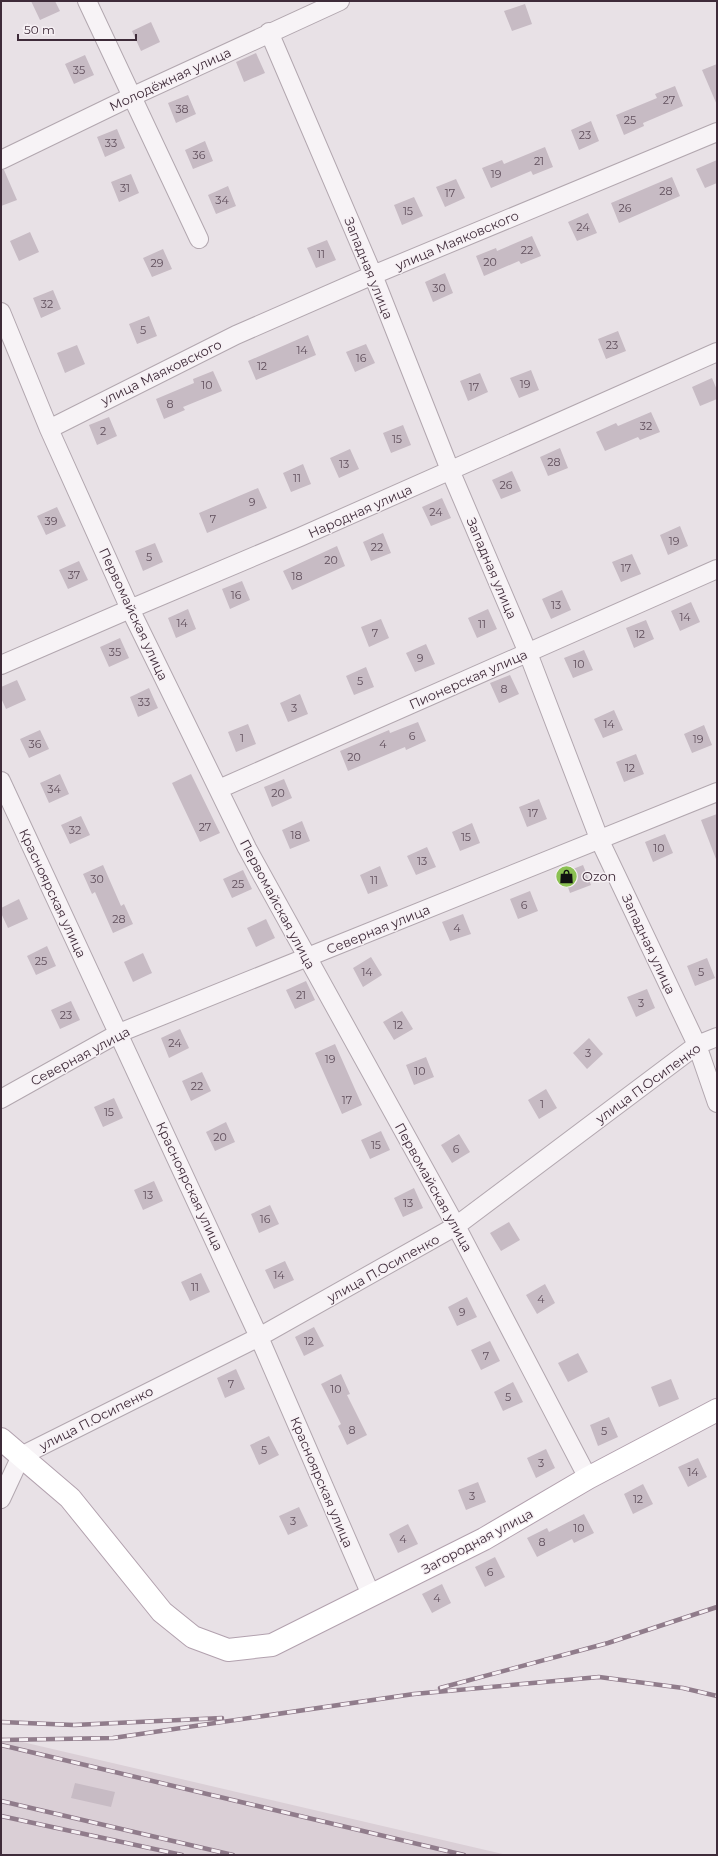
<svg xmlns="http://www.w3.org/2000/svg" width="718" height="1856" font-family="Montserrat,sans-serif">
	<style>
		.built { fill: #dacfd6 }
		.building { fill: #c7bbc4 }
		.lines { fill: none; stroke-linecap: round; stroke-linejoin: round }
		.minor-casing { stroke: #b2a7af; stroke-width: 20 }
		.primary-casing { stroke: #b2a1ae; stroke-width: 24 }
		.minor { stroke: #f7f3f6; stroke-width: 18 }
		.primary { stroke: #fff; stroke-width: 22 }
		.rail-casing { stroke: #907c8b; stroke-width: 4.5 }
		.rail { stroke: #f6f0f4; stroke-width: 3; stroke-dasharray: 9; stroke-linecap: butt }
		.labels { text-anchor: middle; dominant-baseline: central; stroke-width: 3; stroke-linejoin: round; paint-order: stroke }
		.number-label { font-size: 11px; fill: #604f5c }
		.street-label { font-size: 13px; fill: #3e2b39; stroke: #f6f0f4 }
		.poi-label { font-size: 13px; fill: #3e2b39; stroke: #f6f0f4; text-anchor: start }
	</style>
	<rect width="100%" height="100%" fill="#e8e1e6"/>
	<path class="built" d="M1,1737L507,1855H1Z"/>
	<path class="building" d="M31,1H55L60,11L40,20Z
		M525,4L532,24L512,31L504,11Z
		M151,22L160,42L141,51L132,31Z
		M256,53L265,73L244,82L236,62Z
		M85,55L94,75L74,84L65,64Z
		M717,64V105L702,70Z
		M675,86L683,106L643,123L644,126L624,135L616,115L657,98L655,94Z
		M188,95L196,114L176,123L168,103Z
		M591,121L599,141L579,150L571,130Z
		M117,129L125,148L105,157L97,137Z
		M205,141L213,161L193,169L185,150Z
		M545,147L553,167L533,175L531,171L491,188L482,168L502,160L504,164Z
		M717,160V183L705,188L696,169Z
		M1,170H4L17,200L1,206Z
		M131,174L139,193L119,202L111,182Z
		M672,177L680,196L619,223L611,203Z
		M456,179L465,198L445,207L436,187Z
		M228,186L236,206L216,214L208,195Z
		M414,197L423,216L402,225L394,205Z
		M588,213L597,233L577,241L568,222Z
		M30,232L39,252L19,261L10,241Z
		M532,236L541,256L521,264L519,261L484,276L476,256L496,248L497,251Z
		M327,240L336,260L316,268L307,248Z
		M163,249L172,269L152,277L143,258Z
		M445,273L453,293L433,302L425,282Z
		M53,290L61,309L41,318L33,298Z
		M149,316L157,336L137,344L129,324Z
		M618,331L626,351L606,359L598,339Z
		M308,335L316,355L256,380L248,361Z
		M366,344L375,363L355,372L346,352Z
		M77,345L85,364L65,373L57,353Z
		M531,370L539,390L519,398L510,378Z
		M213,371L222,391L183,407L185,410L164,419L156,399L194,383L193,379Z
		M480,373L488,392L468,401L460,381Z
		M712,378L717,390V399L700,406L692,387Z
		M651,412L660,432L640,440L638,437L605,451L596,432L616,423L618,426Z
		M109,417L117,436L97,445L89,425Z
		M403,425L411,445L391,453L383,433Z
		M560,448L568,468L548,476L540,457Z
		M350,449L359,469L339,478L330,458Z
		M303,464L311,484L291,492L283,473Z
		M512,471L521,491L501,499L492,480Z
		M258,488L267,508L207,533L199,513Z
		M442,498L451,518L431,526L422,507Z
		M57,507L66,526L46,535L37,516Z
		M680,526L688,546L668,555L660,535Z
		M383,533L391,553L371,561L363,542Z
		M155,543L163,562L143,571L135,551Z
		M337,546L345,566L292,590L283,571Z
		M632,554L641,574L621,582L612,562Z
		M79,561L88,580L68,589L59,570Z
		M242,581L250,600L230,609L222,589Z
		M562,590L571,610L551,619L542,599Z
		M691,602L700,622L680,631L671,611Z
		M188,609L196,629L176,638L168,618Z
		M488,609L497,629L477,638L468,618Z
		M381,619L389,638L369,647L361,627Z
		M646,620L654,639L634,648L626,628Z
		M120,638L129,658L109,667L100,647Z
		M426,644L435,664L415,672L406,653Z
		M584,650L593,670L573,678L564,658Z
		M366,667L374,687L354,695L346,676Z
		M510,675L519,694L499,703L490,683Z
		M17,680L26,700L6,709L1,698V687Z
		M149,688L158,708L138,717L130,697Z
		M300,694L308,714L288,722L280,703Z
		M614,710L623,730L603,738L594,719Z
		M418,722L426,741L406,750L405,747L348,771L340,751L389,730L390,733Z
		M248,724L256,744L236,752L228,732Z
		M704,725L712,745L692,753L684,734Z
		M40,730L49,749L29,758L20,739Z
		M636,754L644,774L624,782L616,762Z
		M60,774L69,794L49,803L40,783Z
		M191,774L220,833L200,842L172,783Z
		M284,779L292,798L272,807L264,787Z
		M539,799L547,819L527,827L519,807Z
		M717,814V858L716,859L701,820Z
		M81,816L90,835L70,844L61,825Z
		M302,821L310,841L290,849L282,830Z
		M472,823L480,843L460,851L452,832Z
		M665,834L673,853L653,862L645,842Z
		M427,847L436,867L416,875L407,856Z
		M103,865L121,906L124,904L133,924L113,933L95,892L92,894L83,874Z
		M583,865L591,885L570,893L563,873Z
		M380,866L388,886L368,894L360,875Z
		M243,870L252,889L232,898L223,879Z
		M530,891L538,911L518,919L510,899Z
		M19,899L28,919L8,928L1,913V908Z
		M463,914L471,934L450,941L442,922Z
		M266,919L275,938L256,947L247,928Z
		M47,946L56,966L36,975L27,956Z
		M143,953L152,973L133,982L124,962Z
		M371,957L382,975L363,987L353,968Z
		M707,958L715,978L695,986L687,966Z
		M306,981L315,1000L295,1009L286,990Z
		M647,989L655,1008L636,1017L627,997Z
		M71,1001L80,1020L60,1029L51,1010Z
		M402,1011L413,1029L394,1040L383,1022Z
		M180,1029L189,1048L169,1058L161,1038Z
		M589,1038L603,1054L587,1069L573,1053Z
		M335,1044L362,1105L342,1114L315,1053Z
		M426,1057L434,1077L414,1085L406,1065Z
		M202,1072L211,1091L191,1101L182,1081Z
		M546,1089L557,1108L539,1119L528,1100Z
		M114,1098L123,1118L103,1127L94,1107Z
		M226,1122L235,1142L215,1151L206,1132Z
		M381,1131L390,1150L370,1159L361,1140Z
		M459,1134L470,1152L452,1163L441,1145Z
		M154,1181L163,1201L143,1210L134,1190Z
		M414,1188L423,1208L403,1217L394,1198Z
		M270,1205L279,1224L259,1233L251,1214Z
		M509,1222L520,1240L501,1251L490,1233Z
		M285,1261L294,1280L274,1289L265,1270Z
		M201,1273L210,1292L190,1301L181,1282Z
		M545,1284L555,1303L537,1314L526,1295Z
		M467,1297L477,1317L457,1326L448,1307Z
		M314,1327L324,1346L304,1356L295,1337Z
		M490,1341L500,1361L481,1370L471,1350Z
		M578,1353L588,1372L568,1382L558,1363Z
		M236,1369L245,1389L225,1398L217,1378Z
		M341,1374L350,1394L347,1395L367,1435L347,1445L338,1426L341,1424L321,1384Z
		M671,1379L679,1399L659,1407L651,1387Z
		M513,1382L523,1402L503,1411L494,1392Z
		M609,1417L618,1437L598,1446L590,1425Z
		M269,1436L279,1455L259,1465L250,1445Z
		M546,1449L555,1468L536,1478L527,1458Z
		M698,1458L707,1477L688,1487L678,1467Z
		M478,1482L486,1502L466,1510L458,1490Z
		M643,1484L653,1504L633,1514L624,1494Z
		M299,1507L308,1526L288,1535L279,1516Z
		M584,1514L594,1533L574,1543L572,1539L537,1557L527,1538L547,1528L549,1532Z
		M408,1524L418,1544L398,1553L389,1534Z
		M495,1557L505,1577L485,1587L475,1567Z
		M442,1584L451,1603L432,1613L422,1594Z
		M75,1783L115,1792L111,1807L71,1798Z"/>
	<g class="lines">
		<defs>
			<path id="minor" d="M87,1L199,239
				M269,32L373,275L450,470L528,653L600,841L697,1045L717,1103
				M1,160L131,97L340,1
				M1,312L49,429L130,609L247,848L456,1226L588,1478
				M49,429L236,335L373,275L717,132
				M1,665L130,609L300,537L717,352
				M1,781L259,1337L371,1595
				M219,789L717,569
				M1,1099L119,1033L717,792
				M1,1499L21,1456L259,1337L456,1226L697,1045L717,1037"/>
			<path id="primary" d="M1,1439L70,1498L162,1612L193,1637L228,1650L272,1645L484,1539L588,1478L717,1410"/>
		</defs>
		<use href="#minor" class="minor-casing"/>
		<use href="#primary" class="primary-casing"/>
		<use href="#minor" class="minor"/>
		<use href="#primary" class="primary"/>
		<defs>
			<path id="rail" d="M440,1688L608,1643L717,1607
				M1,1722L74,1725L222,1718
				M1,1740L113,1738L414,1694L599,1677L683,1688L717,1696
				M1,1745L464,1855
				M1,1801L233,1855
				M1,1816L182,1855"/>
		</defs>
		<use href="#rail" class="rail-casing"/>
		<use href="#rail" class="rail"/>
	</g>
	<defs>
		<symbol id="shop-disc" viewBox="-11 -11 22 22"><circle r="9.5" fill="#8bc152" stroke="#f6f0f4"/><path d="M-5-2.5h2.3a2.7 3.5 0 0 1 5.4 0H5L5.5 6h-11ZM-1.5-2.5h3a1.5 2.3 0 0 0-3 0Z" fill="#111"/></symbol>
	</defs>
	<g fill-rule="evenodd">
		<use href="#shop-disc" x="554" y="864" width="25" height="25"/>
	</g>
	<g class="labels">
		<g class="number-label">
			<text x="79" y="70">35</text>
			<text x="669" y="100">27</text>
			<text x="182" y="109">38</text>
			<text x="630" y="120">25</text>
			<text x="585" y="135">23</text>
			<text x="111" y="143">33</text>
			<text x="199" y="155">36</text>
			<text x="539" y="161">21</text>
			<text x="496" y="174">19</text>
			<text x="125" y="188">31</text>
			<text x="666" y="191">28</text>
			<text x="450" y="193">17</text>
			<text x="222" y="200">34</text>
			<text x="625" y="208">26</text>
			<text x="408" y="211">15</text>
			<text x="583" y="227">24</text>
			<text x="527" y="250">22</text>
			<text x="321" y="254">11</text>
			<text x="490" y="262">20</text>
			<text x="157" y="263">29</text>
			<text x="439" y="288">30</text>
			<text x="47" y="304">32</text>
			<text x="143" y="330">5</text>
			<text x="612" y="345">23</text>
			<text x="302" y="350">14</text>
			<text x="361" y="358">16</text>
			<text x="262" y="366">12</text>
			<text x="525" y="384">19</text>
			<text x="207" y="385">10</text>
			<text x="474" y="387">17</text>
			<text x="170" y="404">8</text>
			<text x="646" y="426">32</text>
			<text x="103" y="431">2</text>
			<text x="397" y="439">15</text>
			<text x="554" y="462">28</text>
			<text x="344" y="464">13</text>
			<text x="297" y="478">11</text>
			<text x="506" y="485">26</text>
			<text x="252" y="502">9</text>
			<text x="436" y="512">24</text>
			<text x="213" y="519">7</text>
			<text x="51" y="521">39</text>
			<text x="674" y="541">19</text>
			<text x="377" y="547">22</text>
			<text x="149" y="557">5</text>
			<text x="331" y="560">20</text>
			<text x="626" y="568">17</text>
			<text x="74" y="575">37</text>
			<text x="297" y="576">18</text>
			<text x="236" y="595">16</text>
			<text x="556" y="605">13</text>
			<text x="685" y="617">14</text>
			<text x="182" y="623">14</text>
			<text x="482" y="624">11</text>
			<text x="375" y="633">7</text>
			<text x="640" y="634">12</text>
			<text x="115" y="652">35</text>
			<text x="420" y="658">9</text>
			<text x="579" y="664">10</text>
			<text x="360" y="681">5</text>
			<text x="504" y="689">8</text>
			<text x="144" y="702">33</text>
			<text x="294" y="708">3</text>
			<text x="609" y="724">14</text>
			<text x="412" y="736">6</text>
			<text x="242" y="738">1</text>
			<text x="698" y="739">19</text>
			<text x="35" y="744">36</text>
			<text x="383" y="744">4</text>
			<text x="354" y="757">20</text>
			<text x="630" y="768">12</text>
			<text x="54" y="789">34</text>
			<text x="278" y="793">20</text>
			<text x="533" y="813">17</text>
			<text x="205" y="827">27</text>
			<text x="75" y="830">32</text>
			<text x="296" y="835">18</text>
			<text x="466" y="837">15</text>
			<text x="659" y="848">10</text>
			<text x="422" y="861">13</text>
			<text x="97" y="879">30</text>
			<text x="374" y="880">11</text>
			<text x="238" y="884">25</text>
			<text x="524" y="905">6</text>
			<text x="119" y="919">28</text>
			<text x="457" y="928">4</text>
			<text x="41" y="961">25</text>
			<text x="367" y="972">14</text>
			<text x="701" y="972">5</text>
			<text x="301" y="995">21</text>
			<text x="641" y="1003">3</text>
			<text x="66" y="1015">23</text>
			<text x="398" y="1025">12</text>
			<text x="175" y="1043">24</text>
			<text x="588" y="1053">3</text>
			<text x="330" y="1059">19</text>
			<text x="420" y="1071">10</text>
			<text x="197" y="1086">22</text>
			<text x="347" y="1100">17</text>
			<text x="542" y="1104">1</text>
			<text x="109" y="1112">15</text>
			<text x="220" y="1137">20</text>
			<text x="376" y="1145">15</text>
			<text x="456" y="1149">6</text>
			<text x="148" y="1195">13</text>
			<text x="408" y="1203">13</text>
			<text x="265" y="1219">16</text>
			<text x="279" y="1275">14</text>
			<text x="195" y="1287">11</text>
			<text x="541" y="1299">4</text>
			<text x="462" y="1312">9</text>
			<text x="309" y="1341">12</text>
			<text x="486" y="1356">7</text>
			<text x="231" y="1384">7</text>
			<text x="336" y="1389">10</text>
			<text x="508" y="1397">5</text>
			<text x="352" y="1430">8</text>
			<text x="604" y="1431">5</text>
			<text x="264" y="1450">5</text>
			<text x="541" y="1463">3</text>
			<text x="693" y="1472">14</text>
			<text x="472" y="1496">3</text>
			<text x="638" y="1499">12</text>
			<text x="293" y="1521">3</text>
			<text x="579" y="1528">10</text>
			<text x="403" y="1539">4</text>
			<text x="542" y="1542">8</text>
			<text x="490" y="1572">6</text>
			<text x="437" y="1598">4</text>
		</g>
		<g class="street-label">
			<text transform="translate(170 79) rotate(-25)">Молодёжная улица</text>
			<text transform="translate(457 240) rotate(-23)">улица Маяковского</text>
			<text transform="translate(369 268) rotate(68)">Западная улица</text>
			<text transform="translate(161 372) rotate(-26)">улица Маяковского</text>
			<text transform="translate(360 511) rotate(-24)">Народная улица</text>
			<text transform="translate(492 568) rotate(67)">Западная улица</text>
			<text transform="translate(134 614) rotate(65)">Первомайская улица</text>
			<text transform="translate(468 679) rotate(-24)">Пионерская улица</text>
			<text transform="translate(53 893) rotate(65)">Красноярская улица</text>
			<text transform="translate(278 904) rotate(62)">Первомайская улица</text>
			<text transform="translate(378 929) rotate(-22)">Северная улица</text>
			<text transform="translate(649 944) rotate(65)">Западная улица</text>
			<text transform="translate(80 1056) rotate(-28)">Северная улица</text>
			<text transform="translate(648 1083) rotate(-36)">улица П.Осипенко</text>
			<text transform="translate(190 1186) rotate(65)">Красноярская улица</text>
			<text transform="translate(434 1187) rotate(61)">Первомайская улица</text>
			<text transform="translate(383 1268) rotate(-29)">улица П.Осипенко</text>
			<text transform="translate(96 1418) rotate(-27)">улица П.Осипенко</text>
			<text transform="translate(322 1482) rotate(67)">Красноярская улица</text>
			<text transform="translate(477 1541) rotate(-28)">Загородная улица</text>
		</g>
		<g class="poi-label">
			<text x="582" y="876">Ozon</text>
		</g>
	</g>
	<rect width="718" height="1856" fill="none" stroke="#3e2b39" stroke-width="4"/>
	<path d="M18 34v6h118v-6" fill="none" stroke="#3e2b39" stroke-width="2"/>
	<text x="24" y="34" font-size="12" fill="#3e2b39" stroke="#f6f0f4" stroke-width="3" paint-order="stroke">50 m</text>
</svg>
